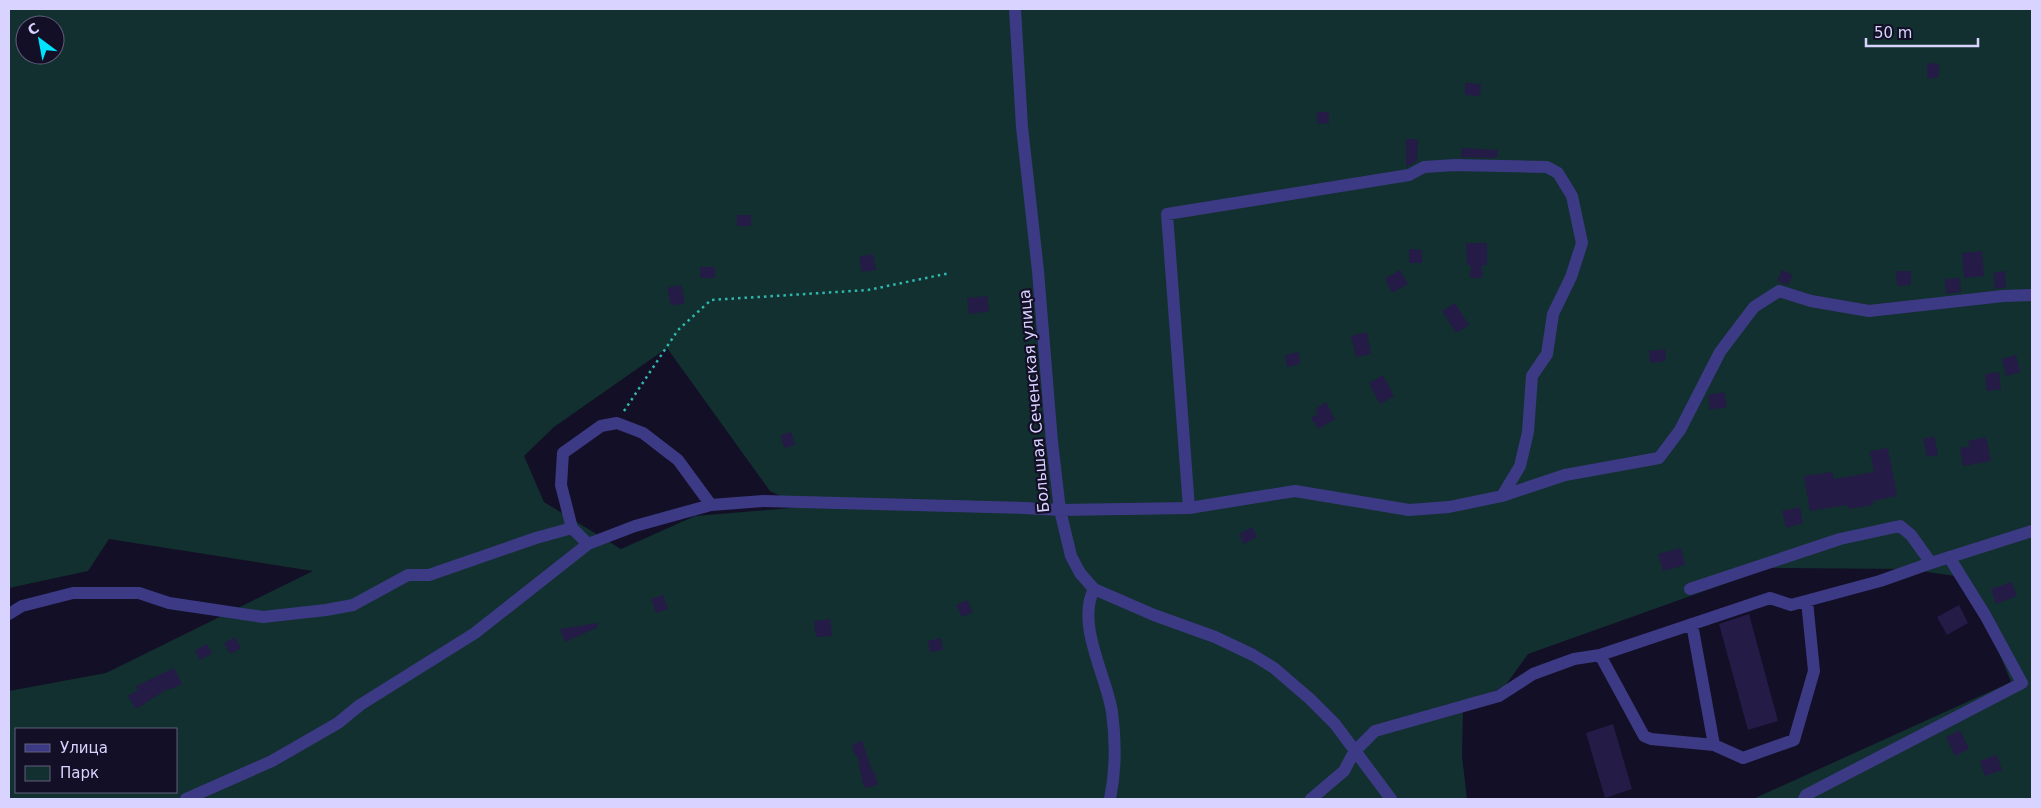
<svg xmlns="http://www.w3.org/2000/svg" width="2041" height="808" font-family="'DejaVu Sans',sans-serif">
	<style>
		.green { fill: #12302f; fill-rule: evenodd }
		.building { fill: #241b47 }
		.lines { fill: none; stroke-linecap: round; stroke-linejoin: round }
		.path { stroke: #2fb8b0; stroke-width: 2.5; stroke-dasharray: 2.5 4; stroke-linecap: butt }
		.minor { stroke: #3d3a85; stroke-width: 12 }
		.labels { text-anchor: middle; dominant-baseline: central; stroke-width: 4.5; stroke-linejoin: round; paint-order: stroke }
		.street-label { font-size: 16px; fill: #d9d4ff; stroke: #130f26 }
	</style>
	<rect width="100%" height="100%" fill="#130f26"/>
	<path class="green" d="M9,9H2032V799H1753L2011,682L1969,578L1907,569L1769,568L1528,654L1505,686L1463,705L1462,756L1467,799H9V691L106,673L313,571L109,539L88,571L9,588ZM25,25H55V55H25ZM667,348L770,491L803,507L695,516L621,549L544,502L524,456L554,427ZM16,729H176V792H16Z"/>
	<path class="building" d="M1927,63L1939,64L1938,78H1927Z
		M1465,83L1481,84L1480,96L1465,95Z
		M1317,112H1329V123L1317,124Z
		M1406,139H1418L1417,161L1406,167Z
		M1462,148L1498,150L1497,158L1461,157Z
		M737,215H751V226H737Z
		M1466,243H1487V265H1482V278H1470L1471,265H1467Z
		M1409,249L1422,250V263H1409Z
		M1982,251L1984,276L1964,278L1962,253Z
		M873,254L876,270L862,272L859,257Z
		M700,267H715V278H700Z
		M1400,270L1408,284L1392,293L1385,279Z
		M1782,270L1793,275L1788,285L1777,281Z
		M1896,271H1911V285L1897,286Z
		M2005,271L2006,287L1995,289L1993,273Z
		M1960,278L1961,292L1946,294L1945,279Z
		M681,285L685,303L671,306L667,288Z
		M987,296L989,311L969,314L967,298Z
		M1455,303L1469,325L1456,333L1442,311Z
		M1367,332L1371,354L1356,357L1351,336Z
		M1665,349L1666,361L1650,363L1649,351Z
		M1298,352L1300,364L1287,367L1285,355Z
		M2016,355L2020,372L2006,376L2002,359Z
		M1999,372L2001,389L1987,391L1985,374Z
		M1383,375L1394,396L1380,404L1369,383Z
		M1724,392L1727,407L1710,410L1708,395Z
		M1326,402L1335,419L1318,429L1311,418L1318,414L1315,409Z
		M791,432L795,445L784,448L781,435Z
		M1934,436L1938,455L1927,457L1923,439Z
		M1986,437L1991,461L1963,466L1960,448L1970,446L1968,441Z
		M1888,448L1897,496L1873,501V505L1848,509L1847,505L1810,511L1804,476L1832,472L1834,479L1874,472L1870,451Z
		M1800,507L1803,523L1786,528L1782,511Z
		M1252,527L1257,537L1244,544L1239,534Z
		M1681,548L1685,565L1663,571L1658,554Z
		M2012,582L2017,596L1996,604L1991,589Z
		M663,595L668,609L656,613L651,599Z
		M967,600L973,612L962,617L956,605Z
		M1959,605L1968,623L1947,635L1937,617Z
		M1749,614L1778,721L1748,730L1719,624Z
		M830,619L832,636L816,637L814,621Z
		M597,623L598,627L565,642L560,629Z
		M235,637L241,648L230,654L224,643Z
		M941,638L943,650L930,652L928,641Z
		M207,644L212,654L200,660L195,650Z
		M174,668L182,684L169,690V688L136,709L128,696L138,690L136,686Z
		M1613,724L1632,789L1605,798L1586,733Z
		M1960,730L1969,749L1955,756L1946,737Z
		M862,740L872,771H874L878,785L864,788L857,755L855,756L852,745Z
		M1997,755L2002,770L1985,776L1980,761Z"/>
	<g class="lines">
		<path class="path" d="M624,411L678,330L711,300L868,290L950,273"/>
		<path class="minor" d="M1015,9L1022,127L1038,271L1052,442L1060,510L1071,556L1080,573L1094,589L1154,615L1215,637L1253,655L1274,668L1310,699L1335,724L1391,799
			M1189,508L1167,214L1409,175L1424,167L1455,165L1547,167L1558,173L1572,196L1582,243L1571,277L1553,314L1547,354L1532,376L1528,432L1520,466L1502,496
			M588,544L572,528L561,485L563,453L601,426L617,423L643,433L678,460L711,505
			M1094,589C1076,624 1106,675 1112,712C1116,742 1116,770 1110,799
			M1690,589L1840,539L1900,526L1911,535L1931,563L2032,531
			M9,614L22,606L73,593H139L169,603L263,617L326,610L353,605L408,575H429L536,538L572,528
			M1692,624L1714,745L1743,758L1794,740L1814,671L1807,601
			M1600,655L1644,736L1651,739L1714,745
			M186,799L272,761L338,723L360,705L475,633L588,544L635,526L711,505L763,501L1024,508L1060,510L1189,508L1295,491L1409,510L1449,507L1502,496L1565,475L1659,458L1680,430L1720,352L1754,307L1779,291L1811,301L1869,311L2003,296L2032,295
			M1311,799L1344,771L1354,752L1375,731L1499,696L1533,674L1574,659L1600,655L1770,598L1791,605L1880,581L1931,563
			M1804,799L1806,795L2022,683L1985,615L1949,557"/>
	</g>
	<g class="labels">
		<g class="street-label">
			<text transform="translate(1034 401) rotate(-95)">Большая Сеченская улица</text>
		</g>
	</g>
	<rect width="2041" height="808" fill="none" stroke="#d9d4ff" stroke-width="20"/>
	<rect x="15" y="728" width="162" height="65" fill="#130f26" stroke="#625e7d"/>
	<rect x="25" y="744" width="25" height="8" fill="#3d3a85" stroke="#625e7d"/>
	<text x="60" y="753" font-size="15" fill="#d9d4ff">Улица</text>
	<rect x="25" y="766" width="25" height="15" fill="#12302f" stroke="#625e7d"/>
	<text x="60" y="778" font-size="15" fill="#d9d4ff">Парк</text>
	<g transform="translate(40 40) rotate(328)"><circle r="24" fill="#130f26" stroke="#625e7d"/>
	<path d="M0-4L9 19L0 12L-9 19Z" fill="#00e5ff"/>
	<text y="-8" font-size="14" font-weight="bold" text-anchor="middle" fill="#d9d4ff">С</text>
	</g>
	<path d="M1866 38v8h112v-8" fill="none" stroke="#d9d4ff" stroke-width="2.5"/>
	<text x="1874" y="38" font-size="15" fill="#d9d4ff" stroke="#130f26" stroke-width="4" paint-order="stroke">50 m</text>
</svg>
